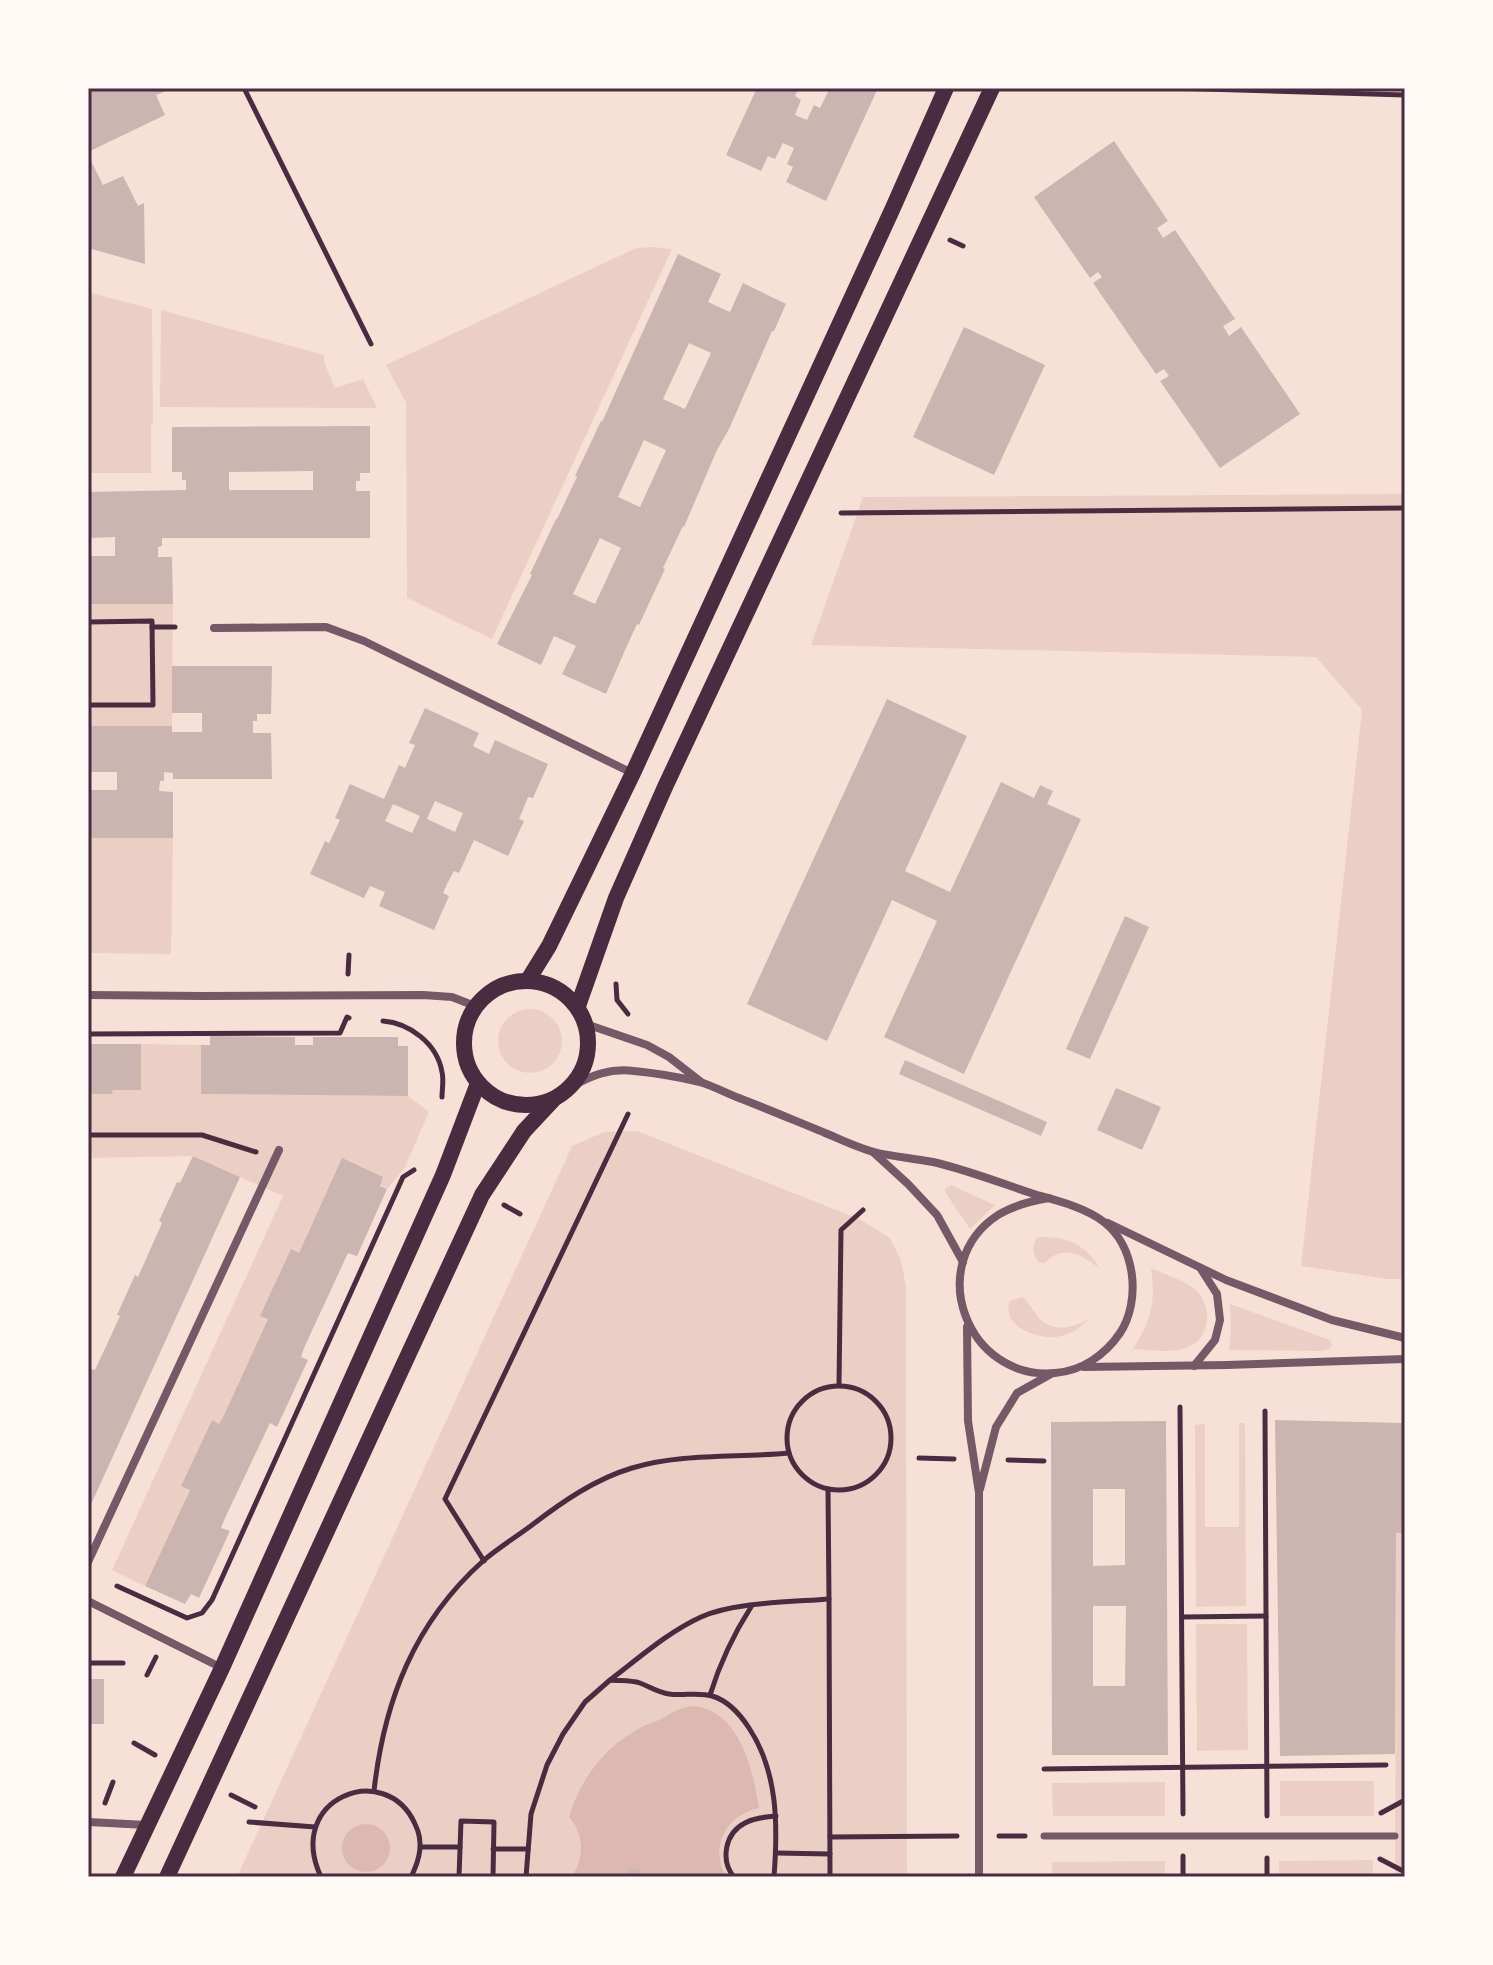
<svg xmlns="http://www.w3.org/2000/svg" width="1493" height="1965" viewBox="0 0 1493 1965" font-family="'Noto Sans',sans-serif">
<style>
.green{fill:#ebcfc5}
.water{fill:#dcb8b0}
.building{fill:#ccb4b1;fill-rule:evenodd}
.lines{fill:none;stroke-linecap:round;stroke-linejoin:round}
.path{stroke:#4a2c40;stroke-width:5}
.pedestrian{stroke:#755966;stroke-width:7}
.minor{stroke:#755966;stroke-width:8}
.secondary{stroke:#4a2c40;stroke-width:16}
.neatline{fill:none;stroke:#4a2c40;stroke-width:3}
</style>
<rect width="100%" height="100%" fill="#f7e1d7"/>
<g class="green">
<polygon points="653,247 672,249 492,639 407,598 406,403 386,365 636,248"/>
<polygon points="88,292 152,309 153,424 151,425 151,473 88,473"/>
<polygon points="161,310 324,355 324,362 335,388 363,379 377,408 160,407"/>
<polygon points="1405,494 1405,1279 1387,1279 1301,1266 1362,710 1316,657 811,645 863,497"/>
<polygon points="88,604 173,604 172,726 88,726"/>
<polygon points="88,838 173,838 171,954 88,953"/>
<circle cx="530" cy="1041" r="32"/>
<polygon points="141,1044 201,1045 201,1094 408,1096 429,1112 404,1169 387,1189 342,1159 299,1253 291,1250 261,1316 268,1319 224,1415 219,1424 212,1420 181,1486 190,1490 145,1586 112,1570 283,1196 193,1156 88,1158 88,1094 113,1093 112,1090"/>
<polygon points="637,1131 859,1219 890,1238 901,1261 906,1286 907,1877 237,1877 572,1146 604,1132"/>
<polygon points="951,1185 995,1205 970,1229 945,1192 946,1188"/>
<path d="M1037,1237C1065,1236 1086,1243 1100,1269C1084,1255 1062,1243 1045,1263L1038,1262C1032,1252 1032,1247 1037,1237Z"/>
<path d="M1151,1268C1166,1275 1185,1280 1197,1291C1204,1299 1208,1310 1207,1320C1202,1359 1161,1351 1133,1349C1151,1320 1156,1302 1151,1268Z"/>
<path d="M1022,1297C1030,1303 1033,1311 1039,1318C1053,1333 1073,1328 1089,1319C1079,1329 1070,1335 1056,1337C1037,1339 1000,1326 1010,1301Z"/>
<polygon points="1230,1304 1330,1340 1332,1345 1329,1349 1322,1351 1229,1350 1231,1330"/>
<polygon points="1239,1423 1245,1423 1246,1606 1196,1607 1195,1425 1205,1424 1205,1527 1239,1527"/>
<polygon points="1396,1533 1405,1533 1405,1877 1395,1877"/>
<polygon points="1196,1624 1247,1624 1248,1750 1197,1751"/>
<rect x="1280" y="1781" width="94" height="35"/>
<polygon points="1165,1782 1165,1816 1053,1816 1052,1783"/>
<polygon points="1373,1860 1373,1877 1279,1877 1279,1861"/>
<polygon points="1165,1861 1165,1877 1052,1877 1052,1862"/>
</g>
<g class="water">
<path d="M693,1706C740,1710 753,1770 759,1808C726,1815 709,1847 726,1877H571C585,1859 584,1834 569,1817C580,1779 606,1745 642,1727C647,1724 654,1722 659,1720C671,1713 679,1708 693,1706Z"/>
<circle cx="366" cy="1848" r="24"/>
</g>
<g class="building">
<polygon points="88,88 174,88 156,95 165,115 88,152"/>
<polygon points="757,88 799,88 795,96 801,100 795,115 807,120 814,105 820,108 830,88 878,88 826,201 786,182 793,167 787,164 794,148 783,143 775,159 768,156 761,171 726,155"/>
<polygon points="1114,141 1168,221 1157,228 1163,238 1175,230 1235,319 1223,326 1229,336 1241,327 1300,414 1220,468 1160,381 1169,376 1164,369 1156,374 1093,283 1102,277 1098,272 1090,278 1034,197"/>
<polygon points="88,155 103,185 123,176 138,206 144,203 145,264 88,248"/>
<path d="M678,254L721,274L708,302L730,312L743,283L786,304L774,331H772L729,429L717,450L684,527L683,526L663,568L665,569L639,625L637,624L626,648L606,694L562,674L576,646L554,636L541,665L497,644L532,575L530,574L556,519H557L577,477L575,476L601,421L602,422ZM689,343L711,353L685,409L663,399ZM644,440L666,450L640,507L618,497ZM600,538L621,548L595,604L573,594Z"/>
<polygon points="964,327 1045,365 994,475 913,437"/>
<path d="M370,426V473H360V481H356V491H370V538H162V546L158,547V557H172L173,604H88V556H115V537L88,538V492L186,490V480H182V472H172V427ZM313,471V490H229V472Z"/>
<polygon points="172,666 272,666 271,714 257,714 257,721 253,721 253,733 271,733 272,779 173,779 173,773 164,772 164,781 160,781 159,791 173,792 173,838 88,838 88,790 117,790 117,772 88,772 88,726 172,726 172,732 202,732 202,713 172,713"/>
<polygon points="887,699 967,736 905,871 950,892 1001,782 1034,798 1040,785 1053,791 1047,804 1081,819 964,1074 884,1037 937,921 892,900 827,1041 747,1004"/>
<path d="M425,708L479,733L473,746L489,754L495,740L548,764L533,798L528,797L524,807L519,819L524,821L508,856L474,840L459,873L454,871L448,882L443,893L449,896L434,930L379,906L385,892L370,886L364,898L310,874L325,841L329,843L340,820L335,818L350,784L384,799L399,765L405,768L415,745L409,743ZM435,801L463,813L455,832L427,819ZM393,804L420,816L412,833L385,821Z"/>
<polygon points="1125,916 1149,927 1090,1059 1066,1049"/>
<polygon points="210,1036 295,1037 295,1045 313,1045 313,1037 398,1037 398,1046 408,1046 408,1096 201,1094 201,1045 210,1045"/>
<polygon points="88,1044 141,1044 141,1090 112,1090 113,1094 88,1094"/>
<polygon points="905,1060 1047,1122 1041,1136 899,1074"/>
<polygon points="1116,1088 1161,1107 1142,1150 1097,1130"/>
<polygon points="193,1156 240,1177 88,1511 88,1378 92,1369 95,1370 120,1316 117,1315 135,1275 138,1277 162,1223 159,1221 177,1182 180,1183"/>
<polygon points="342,1158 383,1177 380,1186 387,1189 357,1256 348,1253 304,1348 301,1357 308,1360 277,1427 270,1423 225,1518 221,1528 230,1531 199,1598 191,1594 185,1604 145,1586 190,1490 181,1486 212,1420 219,1424 224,1415 268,1319 260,1316 291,1249 299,1253"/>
<polygon points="1275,1420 1405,1423 1405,1533 1396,1533 1395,1754 1280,1756"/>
<path d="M1166,1421L1168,1755H1052L1051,1422ZM1093,1489H1125V1565L1093,1566ZM1093,1606H1126L1125,1686H1093Z"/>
<rect x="88" y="1679" width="16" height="45"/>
<polygon points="631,1869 638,1869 644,1877 623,1877"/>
</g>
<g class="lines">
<g class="path">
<polyline points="244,88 371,344"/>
<polyline points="1171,88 1405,95"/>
<polyline points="950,240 963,246"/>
<polyline points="841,513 1405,508"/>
<polyline points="88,622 152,621 153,705 88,705"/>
<polyline points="152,627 175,627"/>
<polyline points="348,974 349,955"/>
<polyline points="616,984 617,1000 628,1014"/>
<path d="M383,1021C409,1023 437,1043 442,1072C444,1080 442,1089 442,1097"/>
<polyline points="88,1034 340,1033 347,1017 349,1018"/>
<polyline points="88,1135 202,1135 256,1152"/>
<polyline points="504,1205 520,1214"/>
<polyline points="839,1385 841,1230 863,1210"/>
<circle cx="839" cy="1438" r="52"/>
<polyline points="1180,1407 1183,1814"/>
<polyline points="1265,1411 1267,1816"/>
<polyline points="919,1458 954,1459"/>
<polyline points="1008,1460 1044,1461"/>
<polyline points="484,1561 445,1499 628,1114"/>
<polyline points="117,1586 187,1618 202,1613 212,1600 403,1177 414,1170"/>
<polyline points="829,1599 830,1877"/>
<polyline points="1182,1617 1266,1616"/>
<polyline points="88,1663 123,1663"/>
<polyline points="147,1675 156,1657"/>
<path d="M610,1680C639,1658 668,1632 701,1617C735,1602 792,1602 829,1599L828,1489"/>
<path d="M710,1695C720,1663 733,1635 751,1607"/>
<polyline points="134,1743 155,1755"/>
<polyline points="1044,1769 1386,1765"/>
<path d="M374,1791C384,1701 414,1623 483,1561C498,1548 516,1537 532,1525C562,1502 595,1479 632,1468C682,1453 737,1458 789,1453"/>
<polyline points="231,1795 255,1807"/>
<polyline points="105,1803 113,1782"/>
<polyline points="1381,1813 1405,1800"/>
<polyline points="249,1822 315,1827"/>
<polyline points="999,1836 1025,1836"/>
<polyline points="830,1837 957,1836"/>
<polyline points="421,1847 460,1847"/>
<polyline points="493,1849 528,1849"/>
<polyline points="776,1853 830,1854"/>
<polyline points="1183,1856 1183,1877"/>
<polyline points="1267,1858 1267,1877"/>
<polyline points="1380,1859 1405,1872"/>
<path d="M321,1877C284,1798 386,1759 415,1824C424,1842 420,1859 411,1877"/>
<polyline points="459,1877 461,1821 494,1822 493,1877"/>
<path d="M526,1877L531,1814L547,1765L563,1734L585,1702L610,1680C619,1681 631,1680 640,1683C650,1687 659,1693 669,1694C683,1696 699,1692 712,1696C729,1701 740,1714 749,1728C778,1772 778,1825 774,1877"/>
<path d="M734,1877C720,1860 725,1833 745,1823C754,1818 765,1817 776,1816"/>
</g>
<polyline class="pedestrian" points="1044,1836 1395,1836"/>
<g class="minor">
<polyline points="214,628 326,627 364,641 632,773"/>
<polyline points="88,995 202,996 423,995 452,997 475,1006"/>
<polyline points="586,1024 647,1045 669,1057 701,1082"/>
<path d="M571,1087C592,1075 610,1068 634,1071C655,1073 679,1077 700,1082C713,1086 726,1093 739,1098C765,1108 791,1119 818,1130C836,1137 855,1147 874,1152C893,1157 914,1158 933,1162C968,1170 1003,1184 1037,1195C1059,1201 1086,1208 1104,1222C1136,1247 1141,1301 1120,1333C1105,1355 1082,1371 1055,1373C967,1381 923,1264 998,1215C1014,1205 1031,1201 1049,1198"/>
<polyline points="873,1152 908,1184 937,1215 963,1262"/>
<polyline points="1108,1223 1226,1280 1332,1320 1405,1338"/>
<polyline points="967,1327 968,1421 979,1493 979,1877"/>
<polyline points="1194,1366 1215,1340 1220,1320 1217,1294 1201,1269"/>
<polyline points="1084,1367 1227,1365 1405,1359"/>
<polyline points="980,1489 996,1427 1017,1393 1051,1374"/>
<polyline points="88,1562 279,1150"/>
<polyline points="88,1601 222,1668"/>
<polyline points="88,1822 147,1825"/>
</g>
<g class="secondary">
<polyline points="528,980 549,946 633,773 892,210 946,88"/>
<circle cx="526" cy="1043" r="62"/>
<polyline points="578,1006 616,898 665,787 992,88"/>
<polyline points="123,1877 222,1668 443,1175 478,1083"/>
<polyline points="167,1877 482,1195 524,1131 553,1100"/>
</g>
</g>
<rect width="1493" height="1965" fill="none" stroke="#fffaf5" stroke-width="180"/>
<rect x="90" y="90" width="1313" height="1785" class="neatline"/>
</svg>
